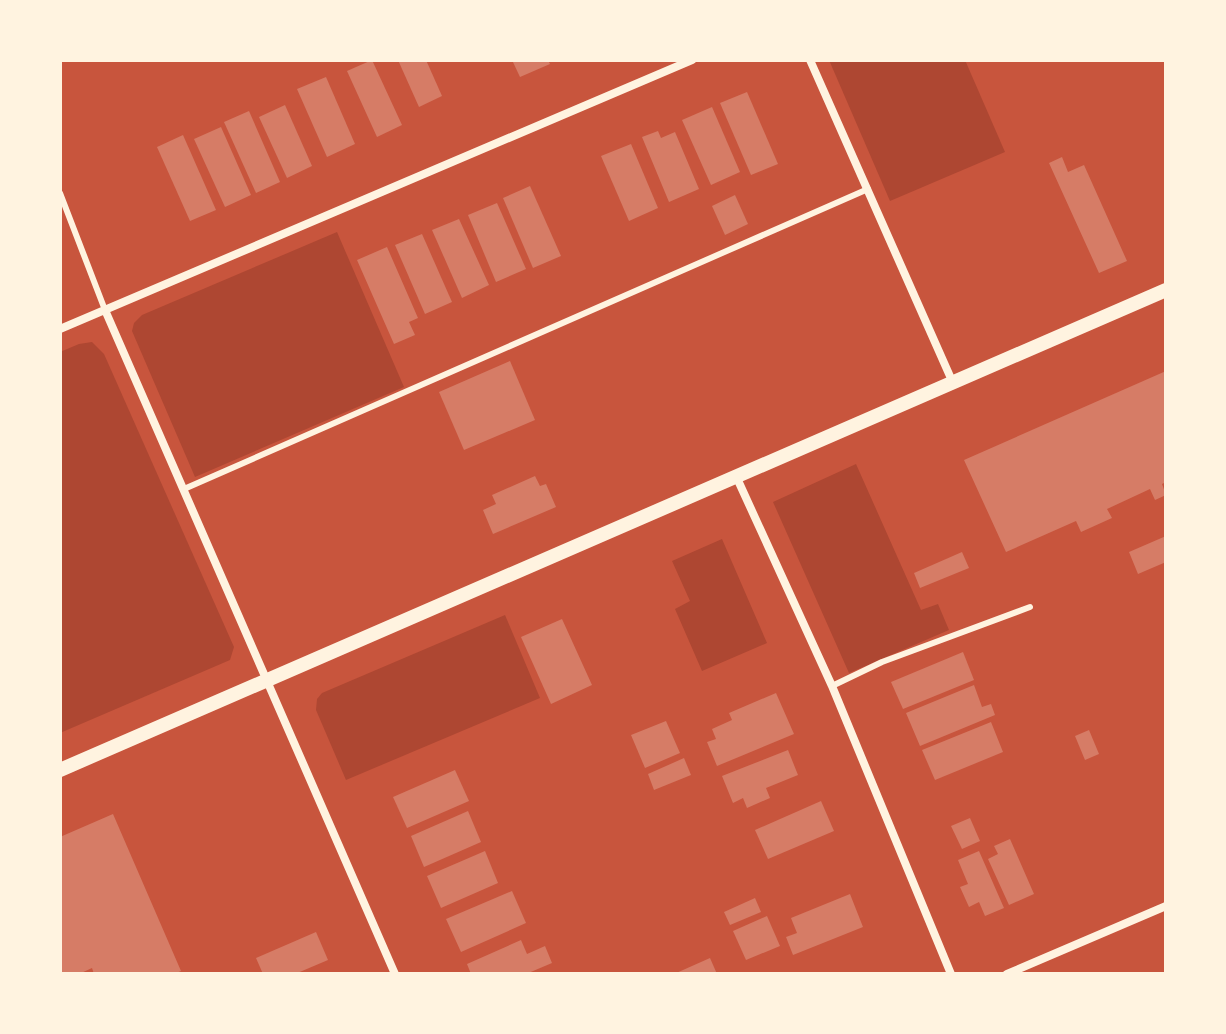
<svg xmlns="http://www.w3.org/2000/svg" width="1226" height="1034" viewBox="0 0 1226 1034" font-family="'Times New Roman',serif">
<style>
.green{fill:#ae4732}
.building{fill:#d67c66}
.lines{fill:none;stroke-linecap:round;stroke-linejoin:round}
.service{stroke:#fff3e0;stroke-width:6}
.minor{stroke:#fff3e0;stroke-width:8}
.tertiary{stroke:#fff3e0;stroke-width:14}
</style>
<rect width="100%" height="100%" fill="#c8553d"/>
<g class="green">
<polygon points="829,60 965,60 1005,152 890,201"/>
<polygon points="337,232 404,387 195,477 132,331 134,323 142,315"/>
<polygon points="92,342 104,354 234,647 230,660 60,733 60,352 79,344"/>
<polygon points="856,464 921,610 938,604 949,630 849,673 773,502"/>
<polygon points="722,539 767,643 702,671 675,609 690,601 672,561"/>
<polygon points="505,615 540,698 346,780 316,710 317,699 322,693"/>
</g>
<g class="building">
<polygon points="372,60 402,125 377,137 347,71"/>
<polygon points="398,60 426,60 442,96 419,107"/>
<polygon points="512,60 548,60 550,64 520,77"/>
<polygon points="326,77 355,144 327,157 297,89"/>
<polygon points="747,92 778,164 751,175 720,103"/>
<polygon points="285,105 312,166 287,178 259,117"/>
<polygon points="712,107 740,172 711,185 682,120"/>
<polygon points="249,111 280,182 256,193 224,122"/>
<polygon points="221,127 251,195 225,207 194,139"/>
<polygon points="658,131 661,138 675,132 699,189 669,202 642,137"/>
<polygon points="183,135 216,210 190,221 157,147"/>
<polygon points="631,144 658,208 629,221 601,156"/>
<polygon points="1062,157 1068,172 1084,165 1127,261 1099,273 1049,163"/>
<polygon points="530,186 561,256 533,268 503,198"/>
<polygon points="735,195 748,224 725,235 712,206"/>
<polygon points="497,203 526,269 496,282 468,215"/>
<polygon points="459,219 489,285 462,298 432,230"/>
<polygon points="422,234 452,302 425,314 395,245"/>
<polygon points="387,247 418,318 409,322 415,335 394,344 357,260"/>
<polygon points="510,361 535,420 464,450 439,392"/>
<polygon points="1166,371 1166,482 1162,484 1166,495 1155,500 1150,489 1107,509 1112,518 1081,532 1076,521 1006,552 964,460"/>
<polygon points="535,476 540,486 546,484 556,507 493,534 483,510 496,504 492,495"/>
<polygon points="1166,536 1166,562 1138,574 1129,552"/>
<polygon points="962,552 969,568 920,588 914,573"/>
<polygon points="562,619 592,685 551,704 521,637"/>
<polygon points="963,652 974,680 903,709 891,682"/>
<polygon points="974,685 982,707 991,704 995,715 920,746 906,713"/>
<polygon points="776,693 794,734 717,766 707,742 716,739 712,729 732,720 729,713"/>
<polygon points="666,721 680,753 645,768 631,735"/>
<polygon points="991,722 1003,752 935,780 922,750"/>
<polygon points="1089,730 1099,754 1085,760 1075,736"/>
<polygon points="788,750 798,775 766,788 770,798 747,808 743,798 733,803 722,776"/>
<polygon points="684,758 691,775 654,790 648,774"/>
<polygon points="455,770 469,801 407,828 393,797"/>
<polygon points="821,801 834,831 768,859 755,830"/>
<polygon points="468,811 481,842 424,867 411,836"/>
<polygon points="113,814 181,971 174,974 94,974 92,968 79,974 60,974 60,837"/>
<polygon points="970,818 980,841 962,849 951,826"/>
<polygon points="1010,839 1034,894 1009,905 988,859 998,854 994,846"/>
<polygon points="485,851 498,883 441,908 427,876"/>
<polygon points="979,851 1004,908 985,916 979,902 969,907 960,887 968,884 958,860"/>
<polygon points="512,891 526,923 461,952 446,919"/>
<polygon points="850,894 863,927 793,955 786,937 797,933 791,918"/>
<polygon points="755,898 761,912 730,925 724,912"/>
<polygon points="767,916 780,946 746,960 733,931"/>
<polygon points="316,932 328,960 295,974 263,974 256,958"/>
<polygon points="521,940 527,954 545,946 552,963 526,974 471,974 467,964"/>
<polygon points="710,958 717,974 674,974"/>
</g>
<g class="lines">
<g class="service">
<polyline points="60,193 105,310"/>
<polyline points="184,489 868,189"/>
<polyline points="832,686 882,662 1030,607"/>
</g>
<g class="minor">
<polyline points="810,60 953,383"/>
<polyline points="105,310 395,974"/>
<polyline points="60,329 692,60"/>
<polyline points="736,476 832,686 951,974"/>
<polyline points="1007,974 1166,906"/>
</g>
<polyline class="tertiary" points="60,770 1166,290"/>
</g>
<rect width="1226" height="1034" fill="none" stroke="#fff3e0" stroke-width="124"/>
</svg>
